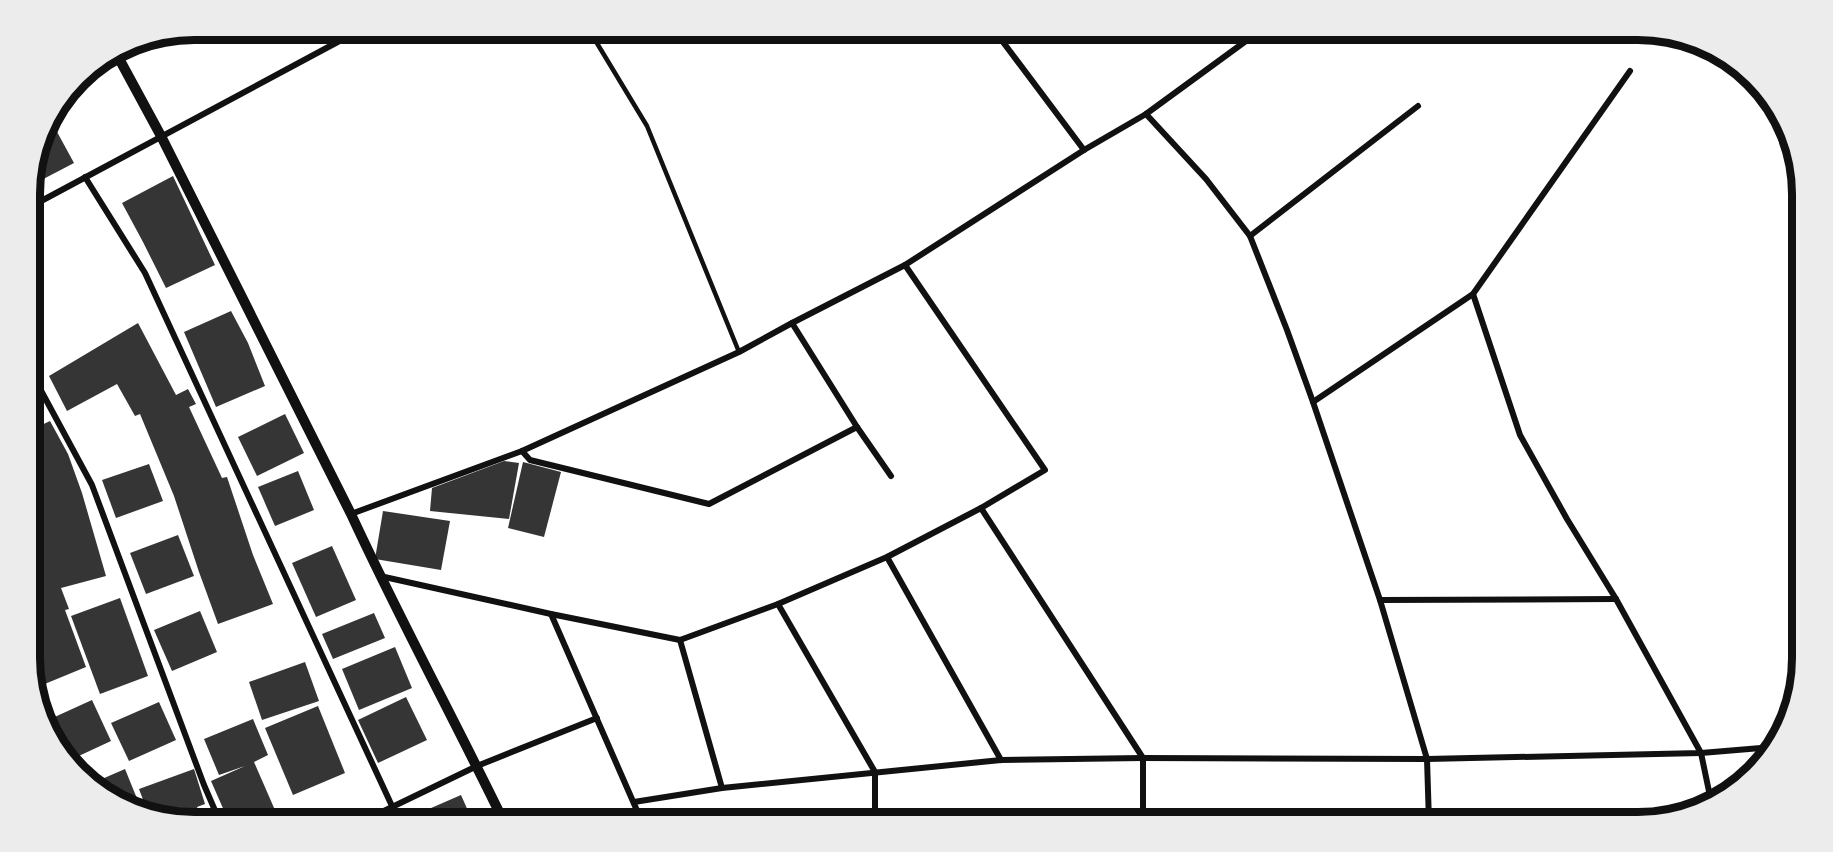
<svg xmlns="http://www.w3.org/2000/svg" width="1833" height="852" viewBox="0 0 1833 852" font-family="Manrope,sans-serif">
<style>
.building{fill:#353535}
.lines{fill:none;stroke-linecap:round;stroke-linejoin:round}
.service{stroke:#111;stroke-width:4.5}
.minor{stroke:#111;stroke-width:6}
.tertiary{stroke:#111;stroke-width:10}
.rim{fill:none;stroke:#111;stroke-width:8}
</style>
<rect width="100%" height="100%" fill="#fff"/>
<g class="building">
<polygon points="50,119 74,163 30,186 47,122"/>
<polygon points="173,176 215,265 166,288 143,242 122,203"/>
<polygon points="231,311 248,343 265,386 216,407 184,332"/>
<polygon points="138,323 176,395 188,389 196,404 189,407 222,478 227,477 253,555 273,604 218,624 199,572 174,496 140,414 135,416 117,384 67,411 49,376"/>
<polygon points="285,414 304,453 257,476 238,437"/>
<polygon points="50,421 68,454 82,493 106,576 61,588 69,609 65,610 86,667 35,688 31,679 31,555 41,551 31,524 31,430"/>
<polygon points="504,461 519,463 509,519 430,511 432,488"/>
<polygon points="523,462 561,472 544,537 508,528"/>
<polygon points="149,464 163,501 116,518 102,480"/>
<polygon points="298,471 314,510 275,526 258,487"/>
<polygon points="383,511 450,521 441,570 375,559"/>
<polygon points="178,535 194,576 146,594 130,553"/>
<polygon points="332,546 356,600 316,617 292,563"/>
<polygon points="120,598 148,676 100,694 71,616"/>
<polygon points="200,611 217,652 172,671 154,630"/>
<polygon points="374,613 385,638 333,659 322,634"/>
<polygon points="395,647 412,688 359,710 342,669"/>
<polygon points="305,662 319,701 262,720 249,682"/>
<polygon points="406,697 427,740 378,763 358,720"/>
<polygon points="92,700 111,741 68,761 64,757 48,720"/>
<polygon points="159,702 176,740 129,761 111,723"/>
<polygon points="318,706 345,773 293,795 265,728"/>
<polygon points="253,719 268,755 254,762 278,817 266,822 229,822 211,781 245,766 219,775 204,739"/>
<polygon points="125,769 138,801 143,812 131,809 95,782"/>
<polygon points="194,769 205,804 197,807 203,822 195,822 148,813 139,789"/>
<polygon points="461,795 473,822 419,822 415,815"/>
<polygon points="603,812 607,822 580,822"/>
</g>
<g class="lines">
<polyline class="service" points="589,30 647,126 739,352"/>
<g class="minor">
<polyline points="994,30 1084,150"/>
<polyline points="1146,114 1206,179 1250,236 1287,330 1313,402 1380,600 1427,759 1429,822"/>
<polyline points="85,177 145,273 392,806"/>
<polyline points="30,207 360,30"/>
<polyline points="1250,236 1418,106"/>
<polyline points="1473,294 1520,435 1567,519 1616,599 1701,753 1711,801"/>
<polyline points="792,323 857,427 891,476"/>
<polyline points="31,372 92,485 204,785 220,822"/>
<polyline points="1313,402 1473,294 1630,71"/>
<polyline points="522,451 530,460 709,504 857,427"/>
<polyline points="981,508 1143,758 1143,822"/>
<polyline points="351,514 522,451 739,352 792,323 905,265 1084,150 1146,114 1261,30"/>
<polyline points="887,557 1001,760"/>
<polyline points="380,576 551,614 680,640 778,604 887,557 981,508 1045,470 905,265"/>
<polyline points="1380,600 1616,599"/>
<polyline points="778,604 875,772 875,822"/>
<polyline points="551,614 642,822"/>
<polyline points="680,640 722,788"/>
<polyline points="634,802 722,788 1001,760 1143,758 1427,759 1701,753 1761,748 1763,754"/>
<polyline points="361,822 477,766 597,718"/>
</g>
<path class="tertiary" d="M116,53L161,136L351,514C399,618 454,719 504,822"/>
</g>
<path d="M0 0H1833V852H0ZM194 40H1638A154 154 0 0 1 1792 194V658A154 154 0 0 1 1638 812H194A154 154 0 0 1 40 658V194A154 154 0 0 1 194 40Z" fill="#ececec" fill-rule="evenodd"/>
<path class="rim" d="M194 40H1638A154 154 0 0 1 1792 194V658A154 154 0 0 1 1638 812H194A154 154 0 0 1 40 658V194A154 154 0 0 1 194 40Z"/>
</svg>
